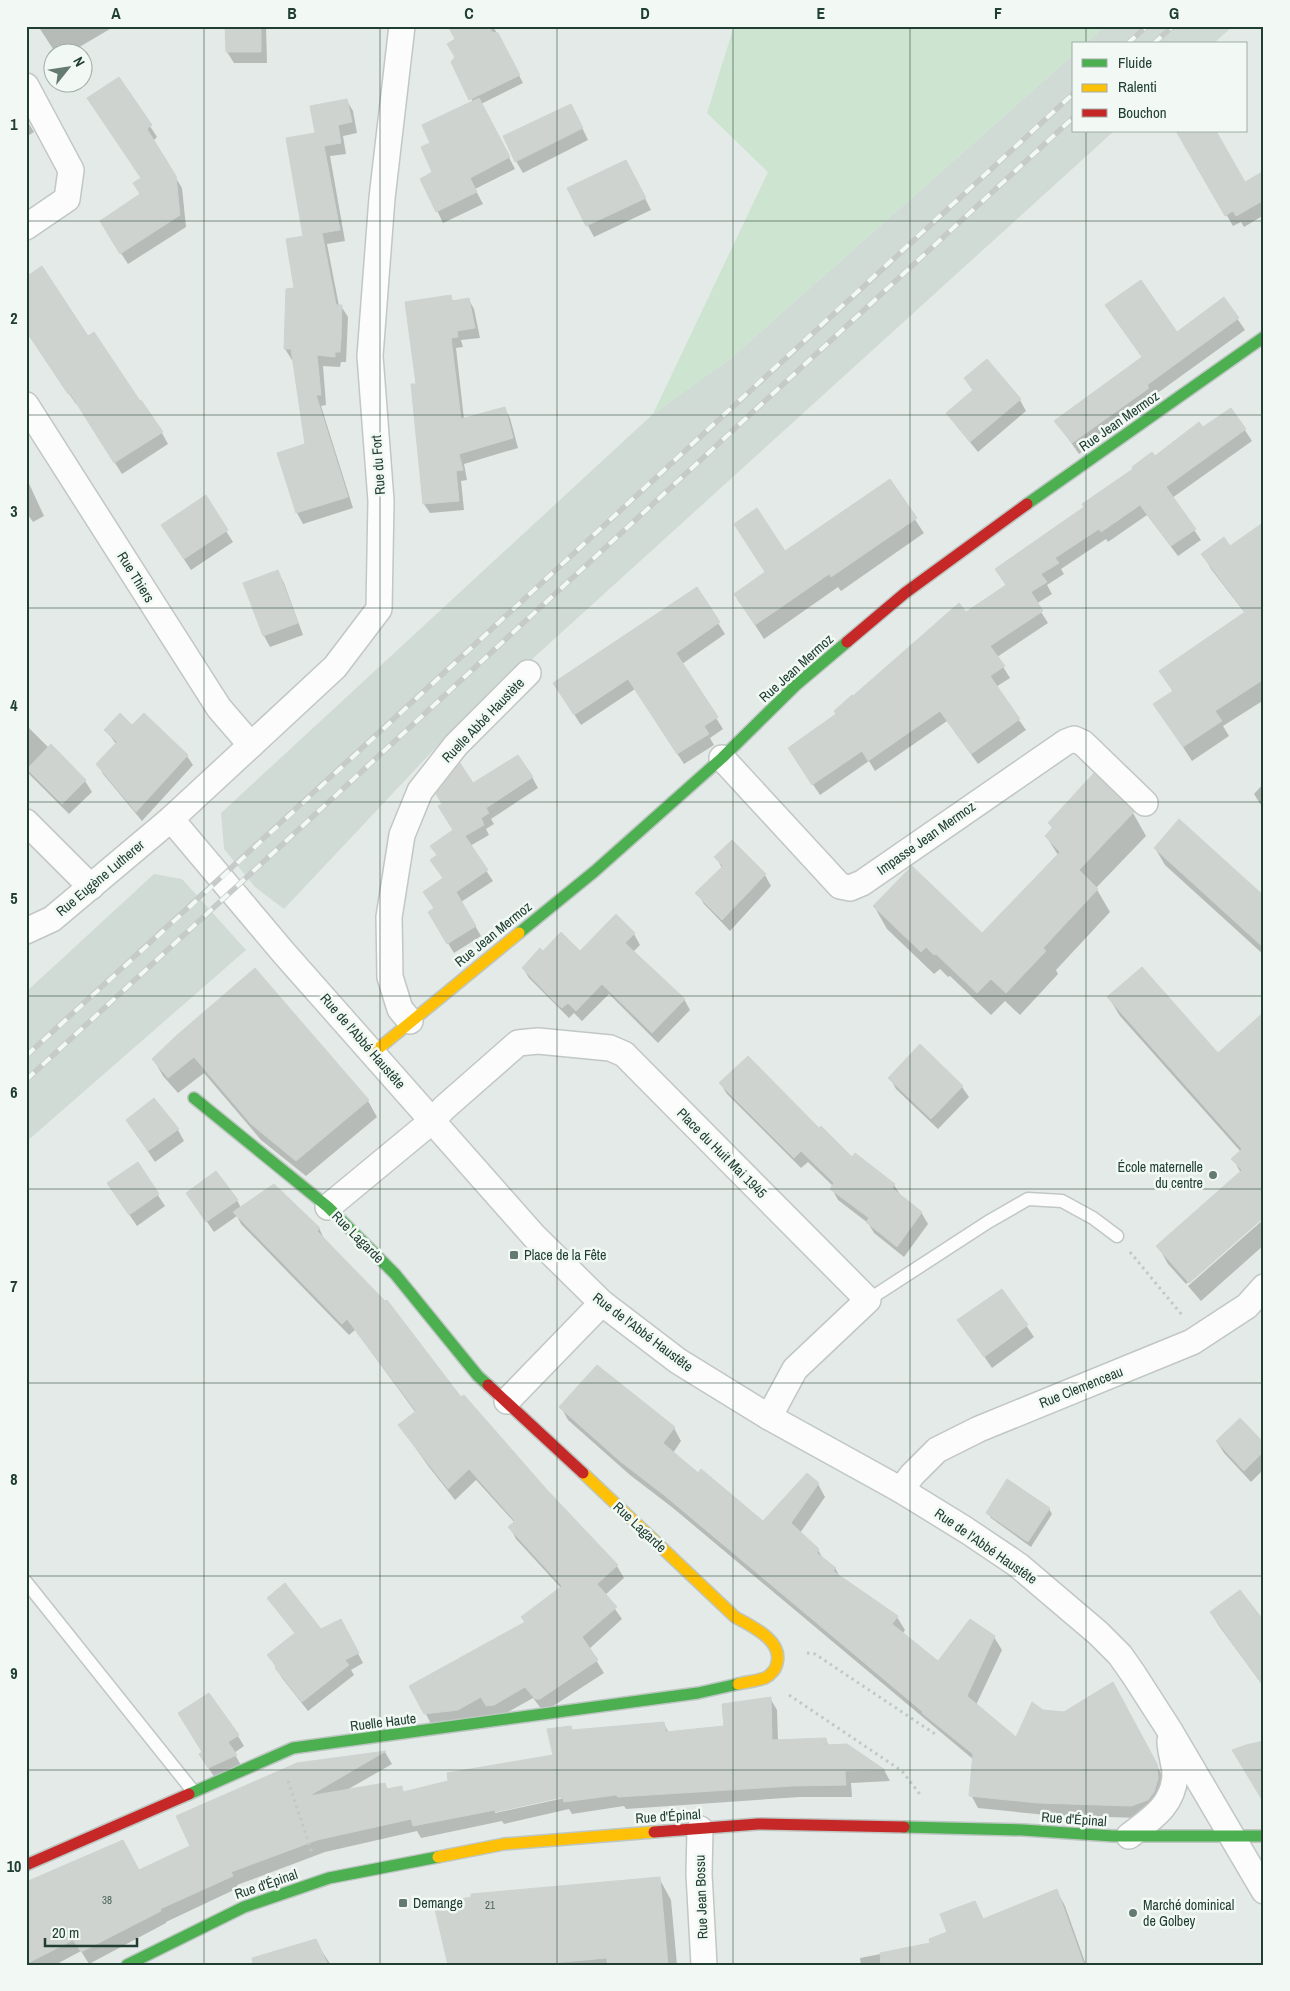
<svg xmlns="http://www.w3.org/2000/svg" width="1290" height="1991" viewBox="0 0 1290 1991" font-family="'Archivo Narrow',sans-serif">
<style>
.built{fill:#d1dbd6}
.green{fill:#cce4d0}
.shadow{fill:#0003;fill-rule:evenodd}
.building{fill:#ced3d0;stroke:#cdd3d0}
.lines{fill:none;stroke-linecap:round;stroke-linejoin:round}
.lane-casing{stroke:#c1c7c4;stroke-width:15}
.street-casing{stroke:#c1c7c4;stroke-width:28}
.fast-casing{stroke:#bdc6c2;stroke-width:14}
.slow-casing{stroke:#bdc6c2;stroke-width:14}
.jam-casing{stroke:#bdc6c2;stroke-width:14}
.path{stroke:#c0cac5;stroke-width:3;stroke-dasharray:2.5 4;stroke-linecap:butt}
.lane{stroke:#fbfcfb;stroke-width:12}
.street{stroke:#fbfcfb;stroke-width:25}
.fast{stroke:#4caf50;stroke-width:11}
.slow{stroke:#ffc107;stroke-width:11}
.jam{stroke:#c62828;stroke-width:11}
.rail-casing{stroke:#c6cbc9;stroke-width:5.5}
.rail{stroke:#f2f9f4;stroke-width:4;stroke-dasharray:11;stroke-linecap:butt}
.grid{fill:none;stroke:#203e32;stroke-width:1;stroke-opacity:0.55}
.poi-dot{fill:#657a71;stroke:#f2f9f4;stroke-width:2}
.labels{text-anchor:middle;stroke-width:5;stroke-linejoin:round;paint-order:stroke}
.number-label{font-size:11px;fill:#4c635a}
.street-label{font-size:14px;fill:#203e32;stroke:#f2f9f4}
.poi-label{font-size:14px;fill:#203e32;stroke:#f2f9f4;text-anchor:start}
.neatline{fill:none;stroke:#203e32;stroke-width:2}
.grid-label{font-size:16px;text-anchor:middle;font-weight:bold;fill:#203e32}
</style>
<rect width="100%" height="100%" fill="#e4eae7"/>
<g class="built">
<polygon points="1105,26 1233,26 1213,44 1085,44"/>
<polygon points="1074,54 1074,131 1114,131 442,741 284,909 255,887 224,849 221,813 653,414 731,358"/>
<polygon points="154,874 182,879 246,950 26,1142 26,992"/>
</g>
<polygon class="green" points="734,26 1105,26 1085,44 1074,44 1074,54 731,358 653,414 768,172 707,113"/>
<g class="shadow">
<polygon points="38,26 115,26 71,52 55,52"/>
<polygon points="227,26 266,26 267,63 234,63 227,52"/>
<polygon points="449,26 493,26 523,83 481,104 515,169 475,189 483,204 443,223 422,179 434,173 432,143 473,103 457,58 457,39"/>
<polygon points="119,78 157,137 153,141 182,188 186,227 128,264 108,233 141,195 142,179"/>
<polygon points="347,101 353,111 357,133 343,136 346,154 330,156 345,241 327,244 339,306 341,306 348,317 346,362 341,362 340,367 323,366 326,405 321,406 353,508 303,524 297,513 306,445 294,360 292,360 285,349 305,237 316,134"/>
<polygon points="577,117 588,140 523,173 516,161"/>
<polygon points="26,119 34,132 26,137"/>
<polygon points="1179,134 1244,183 1264,184 1264,215 1244,227 1241,222 1233,226"/>
<polygon points="632,173 651,210 594,237 568,189"/>
<polygon points="450,297 454,302 469,300 474,309 480,338 461,340 463,347 456,348 464,419 504,408 510,418 518,448 464,464 467,480 461,481 464,510 430,513 424,504 418,385"/>
<polygon points="1224,299 1245,330 1152,397 1154,400 1079,454 1056,421"/>
<polygon points="26,330 88,338 162,433 168,444 122,474 77,403 76,404"/>
<polygon points="966,378 1020,400 1026,411 978,452 955,424 948,413 973,391"/>
<polygon points="1231,409 1252,441 1172,498 1201,540 1178,556 1147,515 1108,542 1106,539 1061,569 1064,574 1047,585 1052,594 1036,604 1048,623 997,657 1010,678 996,687 1026,730 978,764 947,721 875,771 869,761 820,795 796,759 853,698 965,613 1007,586 1155,458 1203,429"/>
<polygon points="26,477 44,516 33,522 26,512"/>
<polygon points="889,481 924,533 841,591 838,587 764,639 744,608 766,573 785,553"/>
<polygon points="226,531 233,542 191,570 169,537"/>
<polygon points="1203,554 1264,597 1264,700 1223,726 1229,736 1192,761 1155,704 1173,692 1161,671 1245,613 1211,569"/>
<polygon points="278,572 284,583 303,635 270,647 264,636 244,584"/>
<polygon points="718,623 725,634 682,664 723,729 710,738 714,745 684,764 635,689 581,725 561,694"/>
<polygon points="26,725 49,748 51,746 85,781 92,792 69,814 26,771"/>
<polygon points="133,726 187,756 193,765 142,821 103,774 98,764 116,744 106,730"/>
<polygon points="532,777 538,788 491,819 494,824 486,829 489,835 470,846 493,881 461,902 481,936 454,953 429,912 435,909 444,879 438,856 454,831 473,784"/>
<polygon points="1264,783 1264,810 1254,794"/>
<polygon points="1133,813 1146,836 1096,888 1110,912 1056,970 1058,974 1020,1015 1005,1001 991,1015 950,976 948,977 940,969 934,974 887,929 874,906 982,935 1058,855 1046,836 1053,829 1049,823"/>
<polygon points="1155,848 1264,897 1264,955 1165,865"/>
<polygon points="716,857 765,875 771,886 730,931 704,904 697,893 722,868"/>
<polygon points="616,916 634,934 640,945 633,952 684,999 690,1010 658,1043 609,994 582,1021 574,1013 569,1018 529,978 523,968 543,952 580,953"/>
<polygon points="255,970 368,1101 377,1117 306,1176 261,1140 204,1073 178,1093 163,1076 154,1060"/>
<polygon points="1109,998 1218,1055 1264,1215 1186,1284 1168,1264 1158,1246 1241,1173 1233,1159 1241,1152 1120,1016"/>
<polygon points="890,1078 962,1087 969,1097 938,1129 896,1089"/>
<polygon points="720,1083 819,1130 853,1159 894,1185 901,1196 921,1212 928,1224 904,1257 874,1233 868,1223 838,1200 832,1189 833,1186 808,1162 801,1168 727,1094"/>
<polygon points="127,1120 178,1130 184,1141 155,1162"/>
<polygon points="137,1163 165,1206 137,1226 116,1195"/>
<polygon points="187,1193 237,1200 241,1208 319,1228 325,1241 461,1399 617,1566 624,1578 605,1595 622,1619 589,1649 604,1673 547,1710 543,1711 533,1698 501,1716 432,1726 426,1714 561,1588 516,1539 510,1527 515,1523 476,1480 455,1500 429,1467 399,1425 416,1413 355,1330 349,1335 241,1224 237,1216 214,1232"/>
<polygon points="1264,1219 1264,1245 1201,1301 1188,1286"/>
<polygon points="1002,1290 1034,1337 992,1368 959,1320"/>
<polygon points="561,1407 674,1428 681,1441 673,1453 763,1523 818,1484 825,1497 800,1533 818,1550 824,1560 835,1568 840,1577 897,1617 905,1630 902,1634 938,1663 994,1637 1002,1650 976,1705 1017,1739 1043,1711 1065,1713 1119,1696 1164,1779 1165,1793 1139,1818 1046,1815 978,1808 971,1795 974,1760 673,1508 630,1475 568,1420"/>
<polygon points="1217,1442 1264,1445 1264,1469 1251,1482 1224,1453"/>
<polygon points="1049,1509 1052,1514 1031,1547 991,1518 988,1513"/>
<polygon points="269,1598 320,1630 346,1630 363,1663 351,1670 354,1675 308,1711 282,1678 269,1655 296,1634"/>
<polygon points="1211,1613 1264,1623 1264,1687 1219,1626"/>
<path d="M770,1698L777,1710L778,1741L826,1740L829,1746L846,1745L884,1770L890,1781L851,1783L852,1797H800L626,1809L624,1806L572,1814L569,1809L504,1824L502,1821L421,1838L417,1831L325,1852L237,1885L238,1888L166,1922V1923L89,1964L81,1951L55,1965H26V1881L139,1872L192,1846L298,1764L385,1752L392,1764L345,1791L385,1784L388,1790L401,1787L404,1793L554,1756L571,1727L573,1731L664,1724L669,1733L725,1727ZM569,1795V1797L495,1813V1811Z"/>
<polygon points="238,1736 244,1746 234,1753 242,1767 215,1778 200,1755"/>
<polygon points="659,1878 671,1900 677,1965 448,1965"/>
<polygon points="1057,1891 1065,1906 1086,1965 861,1965 860,1958 932,1944 949,1933 975,1902 984,1920"/>
<polygon points="315,1941 331,1965 251,1965 288,1949"/>
</g>
<g class="building">
<polygon points="225,26 261,26 261,52 226,52"/>
<polygon points="448,26 488,26 492,32 498,33 520,75 469,100 451,62 455,57 447,44 455,39"/>
<polygon points="119,77 152,125 147,129 176,176 180,215 120,254 100,221 140,194 133,183 141,178 87,98"/>
<polygon points="479,98 510,157 470,178 477,192 436,212 420,179 432,172 421,147 430,143 422,125"/>
<polygon points="347,99 352,122 338,125 341,143 324,146 340,230 303,236 286,138 315,133 310,106"/>
<polygon points="571,104 583,128 515,162 503,136"/>
<polygon points="1176,131 1216,131 1245,182 1264,171 1264,200 1236,216 1233,211 1225,216"/>
<polygon points="626,160 646,198 586,226 567,188"/>
<polygon points="322,233 336,305 342,305 341,339 340,352 335,352 335,357 317,355 321,395 316,395 348,497 296,513 277,453 305,444 291,349 284,349 286,289 294,288 286,239"/>
<polygon points="42,266 88,336 94,332 140,401 141,400 163,432 114,463 70,393 68,394 26,331 26,277"/>
<polygon points="1141,280 1177,332 1224,297 1239,318 1147,385 1149,388 1072,443 1054,421 1142,357 1105,305"/>
<polygon points="451,295 452,301 469,298 475,328 457,331 458,337 451,338 461,419 505,407 513,438 459,454 463,470 456,471 459,501 423,504 411,384 416,384 405,302"/>
<polygon points="987,359 1021,399 970,442 946,413 973,390 964,378"/>
<polygon points="1231,408 1246,429 1166,487 1196,529 1171,546 1140,505 1101,532 1099,529 1055,558 1059,563 1041,574 1047,582 1031,592 1043,611 990,646 1005,666 990,676 1020,719 971,754 940,711 868,761 862,751 812,785 788,748 836,714 834,711 852,695 853,696 959,603 966,612 1006,585 995,569 1084,507 1082,504 1133,469 1132,467 1152,452 1155,456 1199,422 1203,427"/>
<polygon points="890,479 917,518 831,577 829,574 755,625 734,594 765,572 734,524 757,508 785,551"/>
<polygon points="206,495 228,530 184,559 161,525"/>
<polygon points="1264,522 1264,679 1215,711 1222,721 1183,747 1153,704 1173,691 1159,671 1245,612 1201,554 1224,537 1230,546"/>
<polygon points="278,570 298,623 263,636 243,583"/>
<polygon points="697,587 720,622 676,653 718,717 704,726 709,734 677,754 628,679 574,715 553,683"/>
<polygon points="120,713 132,725 144,713 188,755 136,812 96,764 117,742 104,730"/>
<polygon points="51,744 86,780 62,804 27,769"/>
<polygon points="518,755 533,777 486,808 489,813 481,818 484,825 465,836 488,870 456,892 476,926 447,944 428,912 434,908 423,892 443,878 430,860 437,855 430,846 453,830 438,806 442,804 436,794 460,763 473,783"/>
<polygon points="1094,773 1134,812 1079,870 1098,889 1043,948 1046,951 1006,993 991,979 977,993 936,954 934,955 926,947 921,952 873,906 912,866 982,933 1060,852 1045,836 1053,827 1048,823"/>
<polygon points="1179,819 1264,896 1264,948 1154,848"/>
<polygon points="732,840 766,874 722,920 695,893 723,866 714,857"/>
<polygon points="616,914 635,933 625,943 685,999 652,1033 602,984 576,1011 568,1003 562,1008 556,1003 522,968 540,948 543,951 561,932 580,951"/>
<polygon points="1142,967 1218,1053 1264,1012 1264,1217 1189,1283 1156,1246 1242,1170 1231,1159 1242,1149 1107,997"/>
<polygon points="255,968 369,1100 296,1161 251,1124 194,1057 168,1078 152,1059 176,1036"/>
<polygon points="920,1044 963,1086 931,1119 888,1078"/>
<polygon points="748,1056 819,1128 821,1126 852,1157 855,1153 895,1184 892,1188 922,1212 897,1247 866,1222 869,1218 830,1189 834,1183 801,1151 794,1158 719,1083"/>
<polygon points="154,1098 179,1129 148,1151 126,1120"/>
<polygon points="138,1162 159,1194 129,1215 107,1183"/>
<polygon points="216,1171 238,1200 206,1222 186,1193"/>
<polygon points="274,1184 320,1228 317,1231 385,1301 387,1300 461,1397 464,1395 548,1491 618,1565 597,1584 617,1607 582,1637 598,1660 540,1699 535,1699 525,1687 494,1705 486,1706 481,1697 458,1710 424,1714 409,1686 525,1622 521,1617 562,1586 508,1527 515,1521 469,1469 448,1489 398,1425 416,1411 347,1319 342,1324 233,1212"/>
<polygon points="1002,1289 1028,1325 984,1357 957,1320"/>
<polygon points="597,1365 675,1427 663,1443 698,1473 701,1469 763,1521 807,1473 819,1483 791,1523 819,1549 817,1553 836,1568 833,1571 898,1616 892,1624 938,1661 970,1619 995,1636 967,1696 1016,1737 1032,1702 1043,1710 1064,1712 1113,1682 1157,1764 1158,1779 1154,1792 1148,1800 1131,1806 1038,1803 969,1796 973,1754 922,1713 923,1712 664,1495 621,1462 559,1407"/>
<polygon points="1240,1418 1264,1443 1264,1451 1244,1471 1216,1441"/>
<polygon points="1007,1479 1050,1508 1028,1542 986,1513"/>
<polygon points="285,1583 321,1629 341,1619 359,1653 345,1660 349,1665 302,1702 275,1668 276,1666 267,1655 295,1633 267,1598"/>
<polygon points="1240,1590 1264,1621 1264,1687 1210,1612"/>
<polygon points="209,1693 239,1735 228,1742 237,1755 208,1768 199,1754 202,1752 178,1713"/>
<polygon points="771,1697 772,1740 826,1738 827,1745 847,1744 885,1770 845,1771 846,1785 792,1786 618,1797 616,1795 564,1802 563,1797 495,1812 495,1810 413,1826 411,1819 380,1826 317,1840 231,1872 233,1876 160,1909 161,1911 81,1952 73,1940 26,1964 26,1882 123,1840 139,1870 190,1846 176,1816 297,1763 386,1751 309,1796 385,1783 387,1789 402,1786 403,1792 448,1781 447,1773 553,1755 547,1729 571,1726 572,1730 664,1722 666,1732 724,1726 722,1704"/>
<polygon points="1264,1741 1264,1803 1232,1750 1246,1745"/>
<polygon points="660,1877 668,1965 607,1965 607,1958 529,1965 448,1965 434,1905 471,1897 471,1894"/>
<polygon points="1057,1889 1084,1965 881,1965 880,1953 930,1943 929,1939 947,1932 940,1914 975,1901 983,1919"/>
<polygon points="316,1939 328,1965 253,1965 252,1958"/>
</g>
<g class="lines">
<g class="lane-casing">
<g id="lane">
<polyline points="868,1300 988,1222 1028,1199 1062,1201 1093,1218 1117,1236"/>
<polyline points="26,1582 193,1791"/>
</g>
</g>
<g class="street-casing">
<g id="street">
<polyline points="26,86 71,170 67,199 26,227"/>
<polyline points="26,405 219,708 251,745"/>
<polyline points="722,758 840,886 850,888 862,883 1066,742 1074,739 1083,743 1145,803"/>
<polyline points="171,819 283,952 534,1236 602,1303 678,1361 769,1417 901,1490 966,1530 1018,1565 1098,1633 1120,1655 1134,1675 1170,1731 1264,1891"/>
<polyline points="26,822 91,887"/>
<polyline points="26,931 52,919 171,819 251,745 335,667 379,609 381,501 370,356 382,198 402,26"/>
<polyline points="410,1021 400,1009 390,977 389,917 402,835 420,791 456,745 528,673"/>
<polyline points="328,1207 432,1121 444,1108 518,1043 538,1041 610,1048 624,1054 868,1300 795,1369 769,1417"/>
<polyline points="507,1401 602,1303"/>
<polyline points="901,1490 912,1475 937,1450 979,1429 1192,1342 1247,1306 1264,1287"/>
<polyline points="700,1829 699,1874 704,1965"/>
<path d="M1129,1836C1151,1819 1173,1806 1175,1776C1175,1764 1170,1752 1170,1741"/>
</g>
</g>
<g class="fast-casing">
<g id="fast">
<polyline points="1027,504 1264,337"/>
<polyline points="519,933 595,871 722,758 796,685 847,642"/>
<polyline points="194,1098 328,1207 395,1274 478,1376 488,1385"/>
<polyline points="189,1794 293,1748 698,1693 738,1684"/>
<polyline points="904,1827 1023,1830 1113,1836 1264,1836"/>
<polyline points="127,1965 244,1907 329,1878 438,1857"/>
</g>
</g>
<g class="slow-casing">
<g id="slow">
<polyline points="373,1053 519,933"/>
<path d="M583,1473L735,1617C751,1626 783,1640 777,1663C776,1669 771,1675 765,1678C757,1681 746,1682 738,1684"/>
<polyline points="438,1857 504,1844 654,1832"/>
</g>
</g>
<g class="jam-casing">
<g id="jam">
<polyline points="847,642 905,593 1027,504"/>
<polyline points="488,1385 583,1473"/>
<polyline points="654,1832 758,1824 904,1827"/>
<polyline points="26,1865 189,1794"/>
</g>
</g>
<g class="path">
<polyline points="1130,1252 1182,1315"/>
<polyline points="807,1653 815,1654 935,1734"/>
<polyline points="789,1695 902,1771 922,1797"/>
<polyline points="288,1781 312,1853"/>
</g>
<use href="#lane" class="lane"/>
<use href="#street" class="street"/>
<use href="#fast" class="fast"/>
<use href="#slow" class="slow"/>
<use href="#jam" class="jam"/>
<g class="rail-casing">
<g id="rail">
<polyline points="1127,44 1147,26"/>
<polyline points="1153,44 1173,26"/>
<path d="M26,1056C377,737 724,413 1074,93"/>
<polyline points="26,1080 1074,117"/>
</g>
</g>
<use href="#rail" class="rail"/>
</g>
<path class="grid" d="M204,26V1965M380,26V1965M557,26V1965M733,26V1965M910,26V1965M1086,26V44M1086,131V1965M26,221H1264M26,415H1264M26,608H1264M26,802H1264M26,996H1264M26,1189H1264M26,1383H1264M26,1576H1264M26,1770H1264"/>
<g class="poi-dot">
<circle cx="1213" cy="1175" r="5"/>
<rect x="509" y="1250" width="10" height="10" rx="2.5"/>
<rect x="398" y="1898" width="10" height="10" rx="2.5"/>
<circle cx="1133" cy="1913" r="5"/>
</g>
<g class="labels">
<g class="number-label">
<text x="107" y="1904">38</text>
<text x="490" y="1909">21</text>
</g>
<g class="street-label">
<text transform="translate(1119 421) rotate(-35)" y="5">Rue Jean Mermoz</text>
<text transform="translate(378 465) rotate(-94)" y="5">Rue du Fort</text>
<text transform="translate(136 577) rotate(58)" y="5">Rue Thiers</text>
<text transform="translate(796 668) rotate(-42)" y="5">Rue Jean Mermoz</text>
<text transform="translate(483 720) rotate(-46)" y="5">Ruelle Abbé Haustète</text>
<text transform="translate(926 838) rotate(-35)" y="5">Impasse Jean Mermoz</text>
<text transform="translate(100 878) rotate(-40)" y="5">Rue Eugène Lutherer</text>
<text transform="translate(493 934) rotate(-39)" y="5">Rue Jean Mermoz</text>
<text transform="translate(363 1041) rotate(49)" y="5">Rue de l'Abbé Haustête</text>
<text transform="translate(722 1153) rotate(45)" y="5">Place du Huit Mai 1945</text>
<text transform="translate(358 1237) rotate(45)" y="5">Rue Lagarde</text>
<text transform="translate(643 1332) rotate(37)" y="5">Rue de l'Abbé Haustête</text>
<text transform="translate(1081 1387) rotate(-22)" y="5">Rue Clemenceau</text>
<text transform="translate(640 1527) rotate(43)" y="5">Rue Lagarde</text>
<text transform="translate(986 1546) rotate(35)" y="5">Rue de l'Abbé Haustête</text>
<text transform="translate(383 1722) rotate(-7)" y="5">Ruelle Haute</text>
<text transform="translate(668 1816) rotate(-4)" y="5">Rue d'Épinal</text>
<text transform="translate(1074 1819) rotate(4)" y="5">Rue d'Épinal</text>
<text transform="translate(266 1884) rotate(-19)" y="5">Rue d'Épinal</text>
<text transform="translate(701 1897) rotate(-92)" y="5">Rue Jean Bossu</text>
</g>
<g class="poi-label">
<text x="1203" y="1172" text-anchor="end">École maternelle<tspan x="1203" dy="16">du centre</tspan></text>
<text x="524" y="1260">Place de la Fête</text>
<text x="413" y="1908">Demange</text>
<text x="1143" y="1910">Marché dominical<tspan x="1143" dy="16">de Golbey</tspan></text>
</g>
</g>
<rect width="1290" height="1991" fill="none" stroke="#f2f9f4" stroke-width="55"/>
<rect x="1072" y="42" width="175" height="90" fill="#f2f9f4" stroke="#9eaea6"/>
<rect x="1082" y="59" width="25" height="8" fill="#4caf50" stroke="#9eaea6"/>
<text x="1118" y="68" font-size="15" fill="#203e32">Fluide</text>
<rect x="1082" y="84" width="25" height="8" fill="#ffc107" stroke="#9eaea6"/>
<text x="1118" y="92" font-size="15" fill="#203e32">Ralenti</text>
<rect x="1082" y="109" width="25" height="8" fill="#c62828" stroke="#9eaea6"/>
<text x="1118" y="118" font-size="15" fill="#203e32">Bouchon</text>
<g transform="translate(68 68) rotate(60)"><circle r="24" fill="#f2f9f4" stroke="#9eaea6"/>
<path d="M0-4L9 19L0 12L-9 19Z" fill="#657a71"/>
<text y="-8" font-size="14" font-weight="bold" text-anchor="middle" fill="#203e32">N</text>
</g>
<path d="M45 1938v8h92v-8" fill="none" stroke="#203e32" stroke-width="2.5"/>
<text x="52" y="1938" font-size="15" fill="#203e32" stroke="#f2f9f4" stroke-width="4" paint-order="stroke">20 m</text>
<rect x="28" y="28" width="1234" height="1936" class="neatline"/>
<g class="grid-label">
<text x="116" y="19">A</text>
<text x="292" y="19">B</text>
<text x="469" y="19">C</text>
<text x="645" y="19">D</text>
<text x="821" y="19">E</text>
<text x="998" y="19">F</text>
<text x="1174" y="19">G</text>
<text x="14" y="130">1</text>
<text x="14" y="324">2</text>
<text x="14" y="517">3</text>
<text x="14" y="711">4</text>
<text x="14" y="904">5</text>
<text x="14" y="1098">6</text>
<text x="14" y="1292">7</text>
<text x="14" y="1485">8</text>
<text x="14" y="1679">9</text>
<text x="14" y="1872">10</text>
</g>
</svg>
